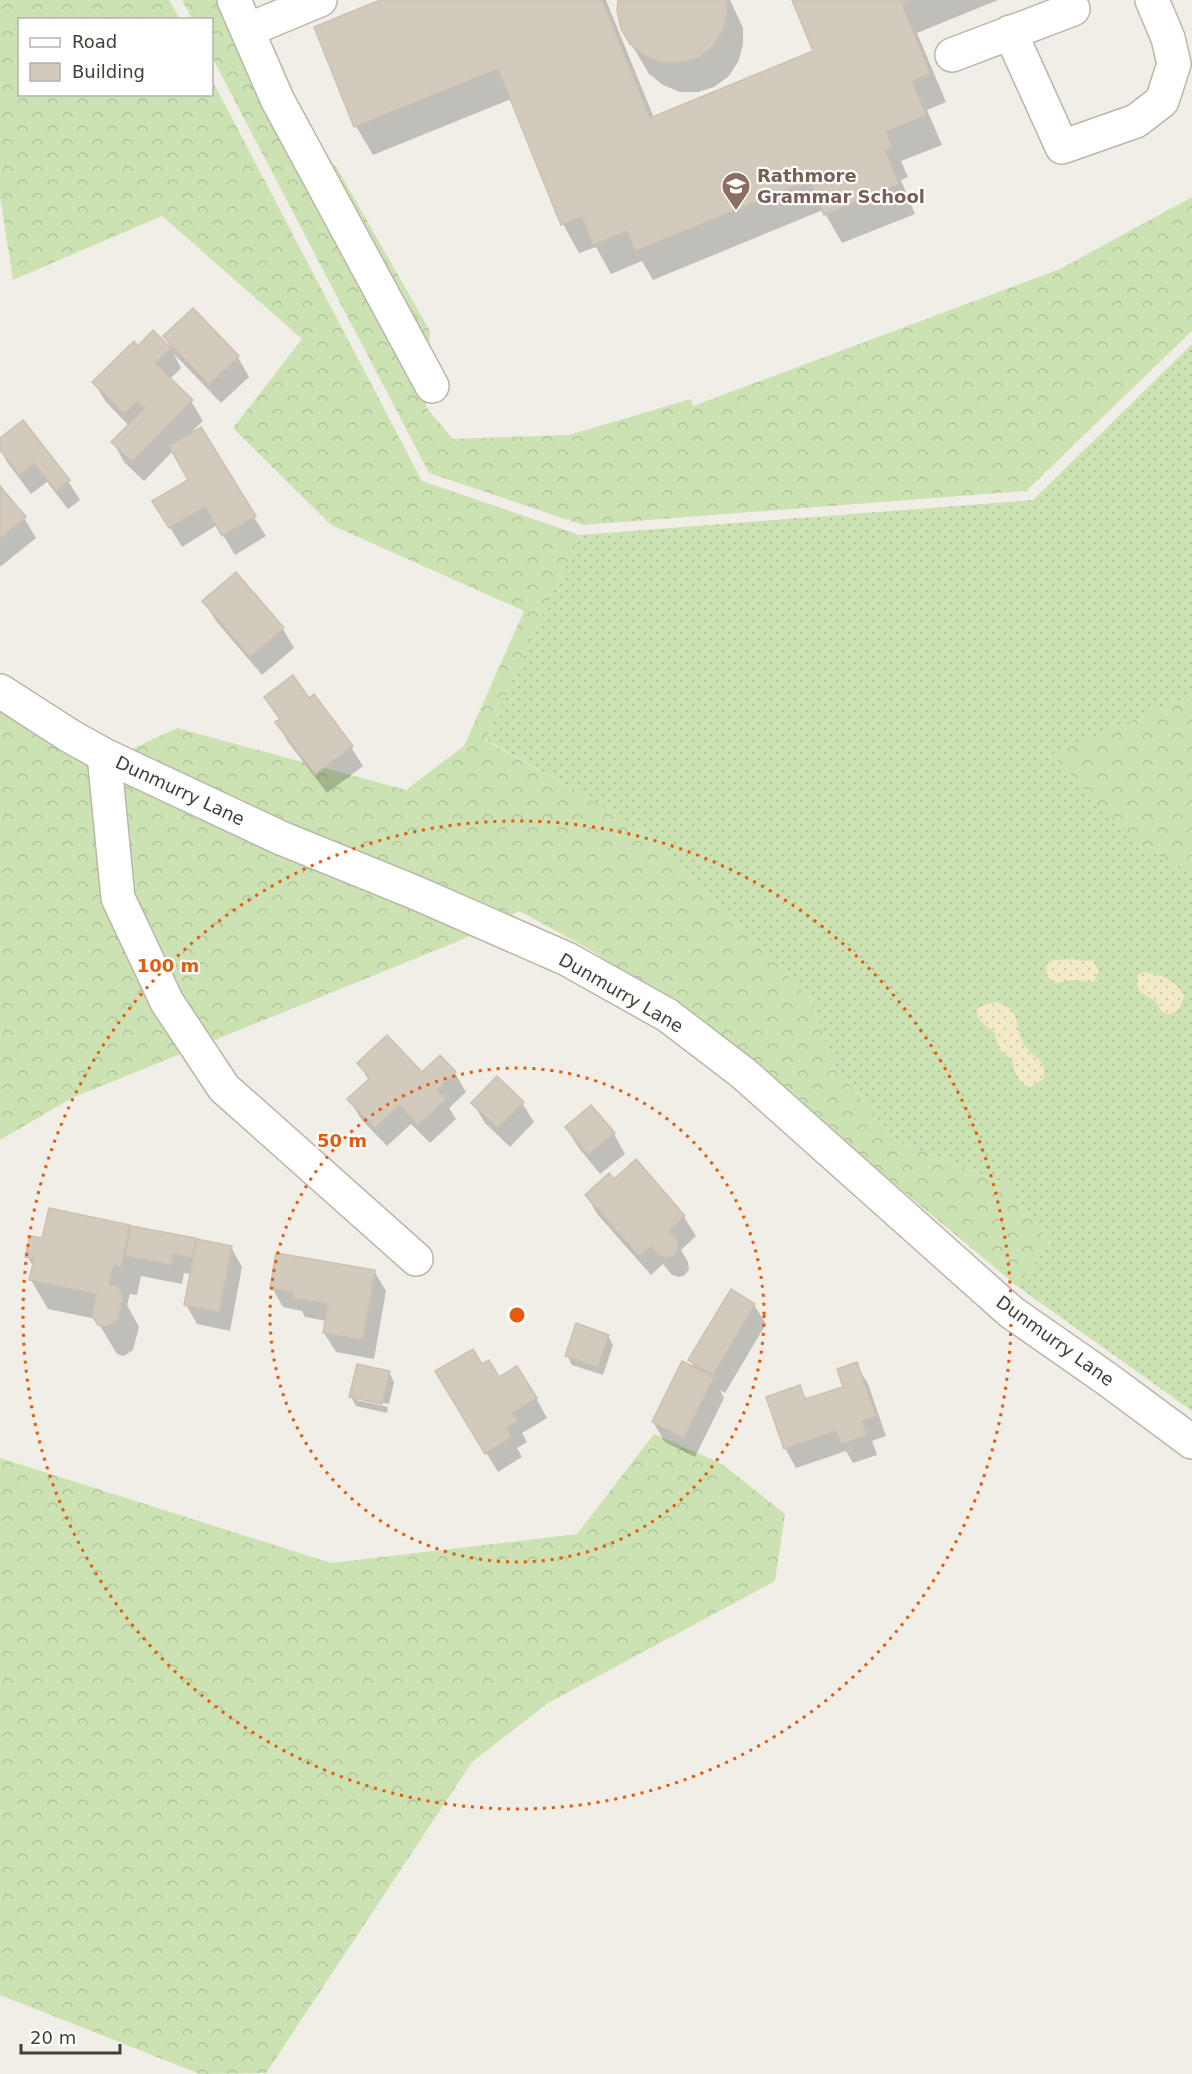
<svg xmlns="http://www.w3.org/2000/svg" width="1192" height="2074" viewBox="0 0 1192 2074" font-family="'DejaVu Sans',sans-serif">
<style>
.grass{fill:url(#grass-dots)}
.forest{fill:url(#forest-crowns)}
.sand{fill:url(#sand-dots)}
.shadow{fill:#0003}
.building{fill:#d2cabd;stroke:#ccc1b1;stroke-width:1.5}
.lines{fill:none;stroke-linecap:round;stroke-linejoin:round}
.minor-casing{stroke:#bcb6aa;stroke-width:36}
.minor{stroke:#fff;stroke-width:33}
.ring{fill:none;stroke:#e8590c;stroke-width:3;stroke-dasharray:3 6}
.labels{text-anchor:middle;stroke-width:4.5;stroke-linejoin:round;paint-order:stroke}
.education-label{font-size:18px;font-weight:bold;fill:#785e54;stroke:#fff;text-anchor:start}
.street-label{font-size:18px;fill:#443e36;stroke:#fff}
.centre{fill:#e8590c;stroke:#fff;stroke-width:3}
.ring-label{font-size:18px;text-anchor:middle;font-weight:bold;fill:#e8590c;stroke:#fff;stroke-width:4.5;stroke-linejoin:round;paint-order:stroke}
</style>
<defs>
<pattern id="grass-dots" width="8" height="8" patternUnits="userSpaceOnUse" patternTransform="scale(1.5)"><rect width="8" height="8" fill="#cde2b3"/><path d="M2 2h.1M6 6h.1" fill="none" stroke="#b1c39b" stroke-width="1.8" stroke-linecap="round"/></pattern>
<pattern id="forest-crowns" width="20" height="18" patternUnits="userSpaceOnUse" patternTransform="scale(1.5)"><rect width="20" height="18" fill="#cde2b3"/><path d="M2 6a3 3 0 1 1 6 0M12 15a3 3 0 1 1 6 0" fill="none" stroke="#b1c39b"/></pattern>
<pattern id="sand-dots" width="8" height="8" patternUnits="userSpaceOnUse" patternTransform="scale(1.5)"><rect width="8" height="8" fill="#f2e9c6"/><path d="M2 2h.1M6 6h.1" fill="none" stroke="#d1c9ab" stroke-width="1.8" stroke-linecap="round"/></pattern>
</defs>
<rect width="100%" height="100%" fill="#f1eee7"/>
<polygon class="grass" points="1192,344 1192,1411 1017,1286 1050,1243 1007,1185 895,1140 833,1064 811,1000 726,913 578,792 485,739 580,535 1033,500"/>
<g class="forest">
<polygon points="0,0 169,0 180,19 20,20 20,94 212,94 212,80 422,481 580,535 485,740 578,792 658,841 811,1000 833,1064 895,1140 1007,1185 1050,1243 1017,1286 862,1157 756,1064 674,1004 589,949 519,911 461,940 72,1098 0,1140 0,709 100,764 177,728 406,790 464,746 524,611 331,525 233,428 302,339 162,216 13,280 0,197"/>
<polygon points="182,0 218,0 259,91 337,168 430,331 426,407 453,439 569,435 691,399 693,406 1060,269 1192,197 1192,331 1026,491 583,525 429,473 212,57 212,20 192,19"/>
<polygon points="1192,695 1192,873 1134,843 1052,754"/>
<polygon points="654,1434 722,1464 785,1514 775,1581 548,1703 472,1762 266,2073 200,2074 0,1995 0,1458 331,1563 577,1534"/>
</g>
<g class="sand">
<polygon points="1072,959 1080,961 1093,960 1099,971 1094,982 1072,980 1057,983 1053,982 1046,975 1047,964 1054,960"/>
<path d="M1142,972C1159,973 1176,980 1184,996C1182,1006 1174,1021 1162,1011C1156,1006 1162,1009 1157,1003C1146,992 1133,995 1138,975Z"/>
<path d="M997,1002C1023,1011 1013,1025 1024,1044C1032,1058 1049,1059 1043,1079L1031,1087L1022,1084L1015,1073L1012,1060L998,1048L995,1033C978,1020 963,1007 997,1002Z"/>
</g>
<g class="shadow">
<polygon points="384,0 606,0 654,118 815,52 794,0 998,0 917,33 946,102 927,110 942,145 901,161 908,177 901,180 915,214 842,243 823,210 653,280 642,261 611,274 596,247 579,253 563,224 511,99 373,155 356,126"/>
<polygon points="620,0 730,0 743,28 743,45 738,62 729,76 714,87 698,92 680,92 663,85 649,74 622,28"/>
<polygon points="153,333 172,350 165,337 238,357 249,377 221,403 174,354 181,368 169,380 191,401 203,421 188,435 254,517 266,536 235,555 217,525 182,547 166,521 190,480 173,451 144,481 124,462 113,442 129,426 106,402 94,383 138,348"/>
<polygon points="0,440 68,481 80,500 68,509 47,482 31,494 7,462 0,449"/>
<polygon points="0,489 24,518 36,538 0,567"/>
<polygon points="204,601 283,629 294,648 262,675 216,621"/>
<polygon points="266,698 309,700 351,747 363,766 327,793 288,742 277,722 280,720"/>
<polygon points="359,1063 422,1074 455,1073 466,1092 449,1108 456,1119 430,1143 411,1124 387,1146 361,1119 349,1099 369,1081"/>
<polygon points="473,1103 522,1103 534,1122 510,1147 485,1123"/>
<polygon points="566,1127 614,1134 625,1154 600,1174 578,1147"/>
<polygon points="614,1181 684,1217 696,1236 681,1250 688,1262 689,1269 685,1275 680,1277 672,1275 663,1264 651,1275 598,1215 586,1195"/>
<polygon points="129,1226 132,1231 132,1228 231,1247 242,1267 230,1331 197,1324 186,1305 191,1274 184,1273 182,1284 141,1276 137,1295 130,1294 127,1305 139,1327 133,1350 124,1356 117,1354 96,1319 48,1309 31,1280 34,1268 27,1256 44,1240"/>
<polygon points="374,1271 386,1291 374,1359 336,1352 324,1333 327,1321 305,1317 302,1311 283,1307 272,1288"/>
<polygon points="754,1305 766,1324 725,1393 720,1390 724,1398 695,1457 665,1442 653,1422 696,1370 690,1360"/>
<polygon points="608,1336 613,1345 603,1375 572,1365 567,1355"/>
<polygon points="856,1364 868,1384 886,1436 872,1441 877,1455 853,1463 846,1451 796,1468 785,1448 799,1387 807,1400 845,1388"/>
<polygon points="482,1366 498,1379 536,1398 547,1418 522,1433 527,1442 517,1448 522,1457 498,1472 448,1391"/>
<polygon points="389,1372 394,1382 389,1404 356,1397 356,1400 388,1407 387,1413 356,1406 351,1397"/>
</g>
<g class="building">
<polygon points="380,0 602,0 650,118 813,51 792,0 911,0 902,4 930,73 912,81 926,115 886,132 892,147 885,150 899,184 824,215 810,180 635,251 627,231 593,245 582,217 561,225 498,69 354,127 314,27"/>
<polygon points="618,0 727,0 727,15 722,32 712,47 697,58 680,63 662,63 645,56 630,44 621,29 617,11"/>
<polygon points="193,308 239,356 209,385 163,336"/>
<polygon points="153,330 171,348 155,363 193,400 132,462 111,442 145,408 137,401 124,414 92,382 134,341 138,346"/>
<polygon points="23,420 70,480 56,491 34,463 19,475 0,450 0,438"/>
<polygon points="201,427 256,516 222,536 205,507 169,528 152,501 188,480 169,446"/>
<polygon points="0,486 26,517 0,539"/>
<polygon points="236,572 284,628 250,657 202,601"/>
<polygon points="293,675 309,698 314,694 353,746 315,774 275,722 280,719 264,697"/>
<polygon points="387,1035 422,1072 440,1055 456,1072 437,1090 446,1099 418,1125 399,1105 375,1128 347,1099 370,1078 357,1063"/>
<polygon points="497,1076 524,1102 498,1128 471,1103"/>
<polygon points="591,1105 615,1133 588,1155 565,1127"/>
<polygon points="636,1159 685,1216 669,1231 678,1241 678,1248 674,1255 668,1258 659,1256 651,1246 639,1256 585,1195 609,1173 614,1179"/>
<polygon points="49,1208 130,1225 121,1267 114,1265 109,1285 118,1286 123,1297 117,1321 107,1327 98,1325 92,1315 96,1294 29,1280 34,1259 25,1257 30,1236 42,1238"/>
<polygon points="131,1226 196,1238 192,1258 173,1254 171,1265 125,1256"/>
<polygon points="197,1239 232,1246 219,1312 184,1305"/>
<polygon points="276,1253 375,1270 363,1340 323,1333 328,1304 293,1298 293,1292 270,1288"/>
<polygon points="731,1289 755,1304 713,1375 688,1360"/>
<polygon points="576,1323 609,1335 598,1367 565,1356"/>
<polygon points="473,1349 482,1364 489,1360 499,1377 517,1366 537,1398 512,1413 518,1421 507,1428 512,1437 485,1454 435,1371"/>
<polygon points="682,1361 714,1377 684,1438 652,1422"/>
<polygon points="857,1362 876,1416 862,1421 867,1435 841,1444 836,1431 784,1449 766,1397 800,1385 805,1399 843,1387 837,1369"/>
<polygon points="357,1364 390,1371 382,1404 349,1397"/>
</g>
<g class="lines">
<g class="minor-casing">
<g id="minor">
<polyline points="234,0 277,99 432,386"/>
<polyline points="248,30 320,0"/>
<polyline points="1010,32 1062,147 1136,121 1162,101 1174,64 1168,38 1152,0"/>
<polyline points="952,55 1073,9"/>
<polyline points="0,691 70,736 104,755 281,838 414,892 567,959 667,1015 743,1073 1011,1312 1107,1379 1192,1442"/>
<polyline points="104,755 118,898 167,1002 224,1088 416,1259"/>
</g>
</g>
<use href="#minor" class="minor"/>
</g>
<g class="ring">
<circle cx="517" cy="1315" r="247"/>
<circle cx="517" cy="1315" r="494"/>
</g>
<defs>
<g id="school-pin" transform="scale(1.5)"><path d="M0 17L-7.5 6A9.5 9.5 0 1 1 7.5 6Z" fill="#8d6e63" stroke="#fff"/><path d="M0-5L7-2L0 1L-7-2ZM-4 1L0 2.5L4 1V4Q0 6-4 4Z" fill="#fff"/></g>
</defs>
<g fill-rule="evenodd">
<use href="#school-pin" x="736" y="186"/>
</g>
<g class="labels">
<g class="education-label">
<text x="757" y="182">Rathmore<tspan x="757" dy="21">Grammar School</tspan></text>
</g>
<g class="street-label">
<text transform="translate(180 791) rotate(25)" y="6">Dunmurry Lane</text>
<text transform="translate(621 993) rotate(30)" y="6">Dunmurry Lane</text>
<text transform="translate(1055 1341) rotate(36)" y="6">Dunmurry Lane</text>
</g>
</g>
<circle cx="517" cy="1315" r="9" class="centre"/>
<g class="ring-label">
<text x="168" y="972">100 m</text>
<text x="342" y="1147">50 m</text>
</g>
<rect x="18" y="18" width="195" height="78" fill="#ffffff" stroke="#b4b2af" stroke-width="1.5"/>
<rect x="30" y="38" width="30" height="9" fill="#ffffff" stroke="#b4b2af" stroke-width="1.5"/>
<text x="72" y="48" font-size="18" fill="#443e36">Road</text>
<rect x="30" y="63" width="30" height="18" fill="#d2cabd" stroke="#b4b2af" stroke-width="1.5"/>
<text x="72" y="78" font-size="18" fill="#443e36">Building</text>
<path d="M21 2044v9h99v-9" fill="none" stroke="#443e36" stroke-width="3"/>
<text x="30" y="2044" font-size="18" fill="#443e36" stroke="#ffffff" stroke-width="4.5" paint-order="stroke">20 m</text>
</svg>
